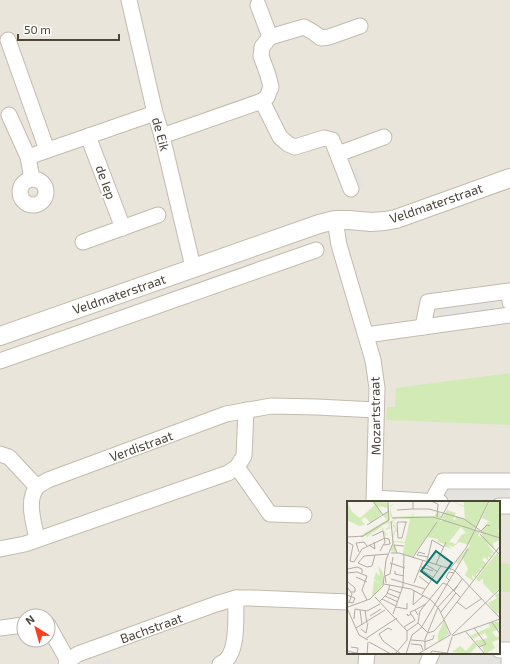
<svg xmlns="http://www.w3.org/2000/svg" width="510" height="664" viewBox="0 0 510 664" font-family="'Exo 2',sans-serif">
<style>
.residential{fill:#eae5da;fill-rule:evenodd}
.green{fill:#d2eab5}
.parking{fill:#e5e3e0}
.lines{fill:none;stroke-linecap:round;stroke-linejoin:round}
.minor-casing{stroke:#c2bbae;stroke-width:17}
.tertiary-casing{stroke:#c2bbae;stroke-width:20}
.minor{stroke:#fff;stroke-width:15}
.tertiary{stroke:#fff;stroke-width:18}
.labels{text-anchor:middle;stroke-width:3.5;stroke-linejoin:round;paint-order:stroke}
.street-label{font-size:13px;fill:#4b4439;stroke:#fff}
.inset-road{fill:none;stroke:#b2ada4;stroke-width:1}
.view{fill:#0f766e;fill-opacity:0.15;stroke:#0f766e;stroke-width:2}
.inset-edge{fill:none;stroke:#4b4439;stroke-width:2}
</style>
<rect width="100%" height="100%" fill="#f6f3ec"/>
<path class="residential" d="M0,0H510V664H0ZM348,502H499V653H348ZM24,616H48V640H24Z"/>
<g class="green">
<polygon points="510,373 510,425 386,420 387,407 395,407 396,388"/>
<polygon points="499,563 510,564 510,592 499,592"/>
</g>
<g class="parking">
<polygon points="357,167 364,185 355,188 348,170"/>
<polygon points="494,297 495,311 437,320 440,305"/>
<polygon points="452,486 510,488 510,491 501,502 439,500"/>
<polygon points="439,653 499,655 501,664 436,664"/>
<polygon points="110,657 112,664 92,664"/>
</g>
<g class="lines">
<g class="minor-casing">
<g id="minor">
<polyline points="129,0 155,113 162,136 193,267"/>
<polyline points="258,5 270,37"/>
<polyline points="8,40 47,150"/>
<polyline points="262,101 280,137 288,144 295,147 324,138 332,140 351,189"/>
<polyline points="9,115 28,157 32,179"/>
<polyline points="88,136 123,228"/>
<polyline points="162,136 262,101 267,97 271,87 268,75 261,56 262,47 270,37 304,27 313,32 321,38 329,37 360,26"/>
<polyline points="338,154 384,137"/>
<polyline points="28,157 155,113"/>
<circle cx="33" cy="192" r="13"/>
<polyline points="335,220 339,245 373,360 377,388 374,502"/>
<polyline points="83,242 158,215"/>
<polyline points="423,327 428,302 509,291 510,302"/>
<polyline points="366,335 510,315"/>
<polyline points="0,361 316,250"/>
<polyline points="0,454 9,457 37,487"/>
<polyline points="237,467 270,514 304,515"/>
<polyline points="375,498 440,502"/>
<polyline points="432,501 443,481 510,481"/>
<polyline points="499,506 510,506"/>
<path d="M37,539C34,524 26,500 37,487C40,484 45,482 48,480L226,414L271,406L317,407L376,410"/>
<polyline points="0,549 25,544 228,473 237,467 244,456 246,410"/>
<polyline points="48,625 68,661"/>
<polyline points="0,628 24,625"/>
<polyline points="499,650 509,650 509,664"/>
<polyline points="66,664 68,661 78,654 216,604 236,598 251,598 348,602"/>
<path d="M220,664C240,657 235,615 236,598"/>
<polyline points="366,664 367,653"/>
<polyline points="427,664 432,653"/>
</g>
</g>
<g class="tertiary-casing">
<polyline id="tertiary" points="0,336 319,224 335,220 349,220 371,222 385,221 396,219 510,178"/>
</g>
<use href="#minor" class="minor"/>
<use href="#tertiary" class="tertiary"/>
</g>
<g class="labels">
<g class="street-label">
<text transform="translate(161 134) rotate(75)" y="5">de Eik</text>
<text transform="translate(106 182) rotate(70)" y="5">de Iep</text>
<text transform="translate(436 203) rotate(-19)" y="5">Veldmaterstraat</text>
<text transform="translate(119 294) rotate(-19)" y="5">Veldmaterstraat</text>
<text transform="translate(375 416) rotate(-91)" y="5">Mozartstraat</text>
<text transform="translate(141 446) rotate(-20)" y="5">Verdistraat</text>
<text transform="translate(151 628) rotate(-20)" y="5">Bachstraat</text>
</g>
</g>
<g transform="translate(347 501)">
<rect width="153" height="153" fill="#f6f3ec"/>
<path d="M0,0L5,11L13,17L28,4L25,0L41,2L43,28L38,29L42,25L41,22L34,25L40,34L38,35L34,26L20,36L16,33L40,19L36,14L40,11V7L33,5L31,7L35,13L24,22L18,16L14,19L18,24L12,25L0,19ZM104,0L117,5V0H142L129,27L124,28L133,31L131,35L136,36L134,30L142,20L135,17L143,0H153V27L151,29L153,37L147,35L153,38V39L146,42L147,48L139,41L148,53L143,52L146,56H141L142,61L138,56L135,59L140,63L137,68L132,67L134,70L129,73V77L125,74L126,80L118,74L121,68L115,56L111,63L109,61L123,44L112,41L106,46L101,44L105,48L97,45L98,43L91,41V38L80,36L85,28L65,56L44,50L48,31L45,30H48V27L45,25L48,22L46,20L45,24L44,21L48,17H45L43,15V6L44,4L48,2L43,6L45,16L65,15L67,8L66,15L87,16L90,11L87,10L92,11L93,15L97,12L93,20H97L95,17L100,9L109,12L106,18L108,19L109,15L118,18L117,6ZM50,17L63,18L58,41L47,40L46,32L50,30L46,20ZM114,26L119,32L114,34L109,43L102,41ZM47,41L58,42L56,52H50ZM150,52L153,55V87L146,93L136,82V77L132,81L129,78ZM31,64L36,72V83L25,97L27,79L34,83L27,78L29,71L33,75ZM150,92L153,94V111L149,113L141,102L150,97L148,94ZM97,119L102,133L91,141V133ZM149,121H153V128L145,131L149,136L153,135V138L145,141L148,147L138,153L135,145H132L128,140L141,137L138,132L125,138L123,135L143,126L141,122ZM127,141L130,145L122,153L105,151L113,145L119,150Z" fill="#d2eab5" fill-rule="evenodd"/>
<path class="inset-road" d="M26,0L36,14M84,0L91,3L90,16M66,8H82L117,18L134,30L140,24L143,25M50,9L66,8V0M86,16L137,32M45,17L87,16M94,17L103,0M59,21L55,37H51L50,22L51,21H60M20,24L42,10M134,31L153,37M133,33L153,54M25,35L36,30L38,41L33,50M0,36L17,35M14,36L42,19L41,0M0,41L6,44L3,60L7,61L15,48L38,37M22,44L28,48L27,41M37,44L43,43L42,38L38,37M12,51L9,42L17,41L20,45M44,52H52L107,69L153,117M50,52L47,44L57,45M78,53L72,51L70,54L81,56M28,54L25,65L20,66L11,62L17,55L41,53M66,56L90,21M80,60L85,39L97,46M43,62L58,67M78,63L91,71M89,63L99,41M74,66L86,70M1,68L10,66L15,68V72M103,68L119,47L142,0M75,69L87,77M48,70V73L57,75M0,72L10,71L20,75L15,89L20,99M72,75L82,83M9,76L20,81M44,78L78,88M103,80L99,76L102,71L107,72M1,81L8,87V91H4M39,82L38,75L43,73L46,56M67,82L76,59M37,83L64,88L84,99L92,108L104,134M101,84L114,97M1,87L5,93L2,102M42,88L54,92M67,89L66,104L77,94M107,90L115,78M40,92L52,97M75,93L94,65M0,94L8,97L6,102L0,101M38,95L51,101M28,96L60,130M35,98L49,105M32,101L40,93L43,84M110,101L119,108L134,98M1,106L23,98L36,85L39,59L46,42L44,20M49,106L60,108V102M0,107L12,134L21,139M13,109L15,124M18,110L20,122M94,111L109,92M46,113L56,85L57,54M71,114L68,109L79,103M23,115L34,108M62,115L60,113L61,115L64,113L63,111L68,109M7,118L8,108L20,110L33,103M97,118L153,45M145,121L153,133M71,122L73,110L96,82L101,84M71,122L81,132M57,126L68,119L64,113M9,127L38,109M74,127L121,48M127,127L139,143L132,146M14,128L19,132L21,122M60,130L71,122M118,130L138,153M81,132L87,130L97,119M32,133L36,140L54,153M32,133L41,127L45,129M105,134L153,88M105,135L153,118M18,138L50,117M64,139L77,140M22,141L44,153M77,141L86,138L87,134M64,143L74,144L76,149M4,146L11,147L10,152M78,148V138L91,106L110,85M0,150L14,153M20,153L21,141M45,153L49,152L60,139V130M59,153L65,134L74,127M71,153L103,134M83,153L85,150L100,152M100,153L105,136"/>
<path class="view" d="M89,50L105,62L90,82L74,70Z"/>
<rect width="153" height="153" class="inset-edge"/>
</g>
<g transform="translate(36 628) rotate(323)"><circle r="19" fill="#ffffff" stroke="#b7b4b0"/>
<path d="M0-3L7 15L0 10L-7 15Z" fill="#fc3f1d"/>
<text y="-6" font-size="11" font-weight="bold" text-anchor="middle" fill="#4b4439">N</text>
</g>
<path d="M18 34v6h101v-6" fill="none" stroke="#4b4439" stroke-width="2"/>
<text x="24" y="34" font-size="12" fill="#4b4439" stroke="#ffffff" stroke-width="3" paint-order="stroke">50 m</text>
</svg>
